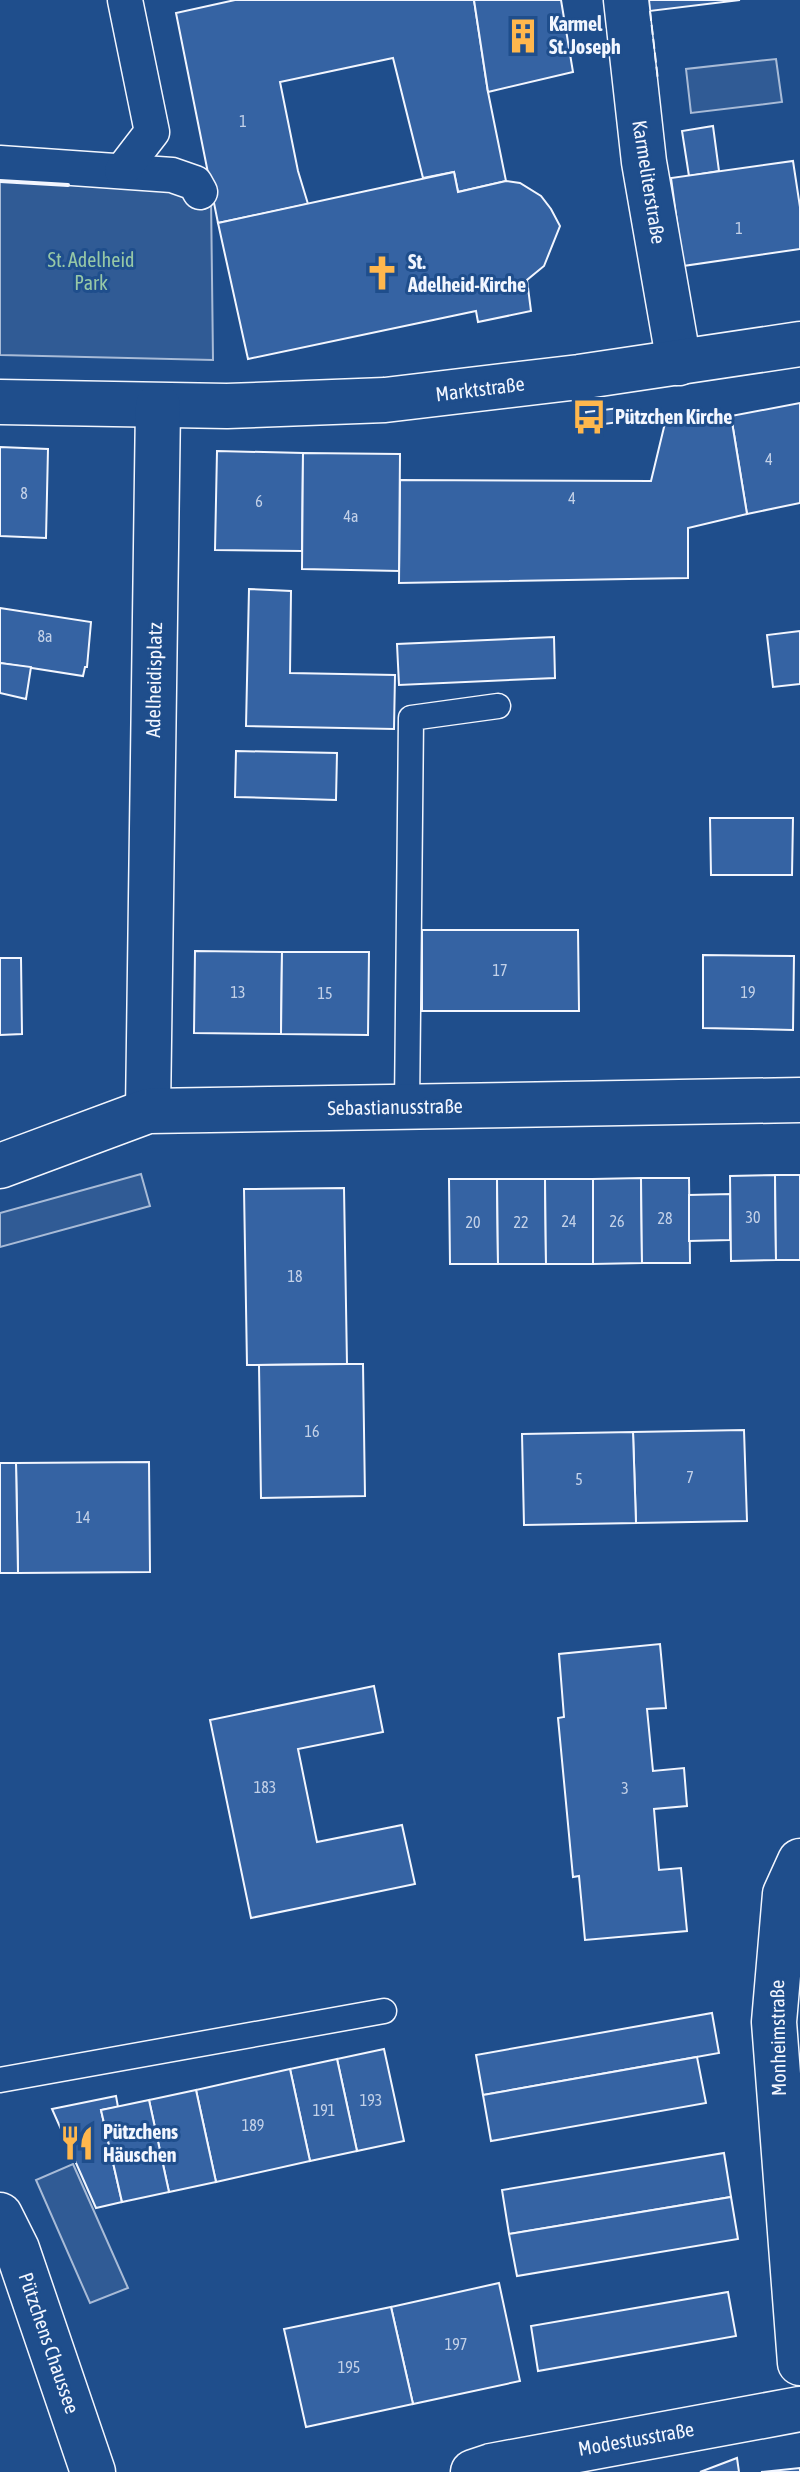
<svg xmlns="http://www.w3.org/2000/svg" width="800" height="2472" viewBox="0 0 800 2472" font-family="'Asap Condensed',sans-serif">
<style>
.built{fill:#305b95;stroke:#a8bbd7;stroke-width:2}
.building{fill:#3563a3;stroke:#f2f6ff;stroke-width:2}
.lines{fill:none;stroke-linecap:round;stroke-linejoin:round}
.service-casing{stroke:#f2f6ff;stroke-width:27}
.pedestrian-casing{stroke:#f2f6ff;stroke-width:37}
.minor-casing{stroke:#f2f6ff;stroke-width:47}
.tertiary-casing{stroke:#f2f6ff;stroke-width:47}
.service{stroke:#1f4e8c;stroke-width:24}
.pedestrian{stroke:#1f4e8c;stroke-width:34}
.minor{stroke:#1f4e8c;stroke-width:44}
.tertiary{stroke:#1f4e8c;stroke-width:44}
.fence{stroke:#f2f6ff;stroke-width:2;stroke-dasharray:10 4;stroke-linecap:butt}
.wall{stroke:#f2f6ff;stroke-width:4}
.labels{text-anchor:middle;stroke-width:6;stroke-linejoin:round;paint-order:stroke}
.number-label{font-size:16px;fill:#c3d1e8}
.poi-label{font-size:20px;font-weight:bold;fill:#f2f6ff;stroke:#1f4e8c;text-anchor:start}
.street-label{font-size:20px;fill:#f2f6ff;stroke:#1f4e8c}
.park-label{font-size:20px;fill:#97c8a6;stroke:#1f4e8c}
</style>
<rect width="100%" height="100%" fill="#1f4e8c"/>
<g class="built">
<polygon points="776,59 782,102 691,113 686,69"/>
<polygon points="0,181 200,192 211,196 213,360 0,355"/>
<polygon points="141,1174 150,1206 0,1247 0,1213"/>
<polygon points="73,2164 128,2288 90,2303 36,2180"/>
</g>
<g class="building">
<polygon points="235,0 474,0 488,92 506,181 458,192 454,172 423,178 393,58 280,82 298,171 308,204 218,223 176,13"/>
<polygon points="474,0 561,0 573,72 488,92"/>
<polygon points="649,0 740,0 650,11"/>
<polygon points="713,126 719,171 689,176 682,131"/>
<polygon points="793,161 800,207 800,249 683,266 671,178"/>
<polygon points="454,172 458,192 506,181 520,183 541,196 551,209 560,226 544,266 527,280 531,311 478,322 476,311 248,359 218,223"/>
<polygon points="800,403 800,503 747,514 731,416"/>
<polygon points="619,408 620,422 588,426 586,412"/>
<polygon points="731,416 747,514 688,528 688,578 399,583 400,480 651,481 665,423"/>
<polygon points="0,447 48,449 46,538 0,536"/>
<polygon points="217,451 303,453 302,551 215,550"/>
<polygon points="303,453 400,454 399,571 302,569"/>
<polygon points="249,589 291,591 290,673 395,675 394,729 246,726"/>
<polygon points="0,608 91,622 87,667 85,667 83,676 0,663"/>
<polygon points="800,631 800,684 773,687 767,635"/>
<polygon points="554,637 555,678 399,685 397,644"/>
<polygon points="0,663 31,667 26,699 0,693"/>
<polygon points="236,751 337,753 336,800 235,797"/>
<polygon points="710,818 793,818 792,875 711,875"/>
<polygon points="422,930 578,930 579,1011 422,1011"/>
<polygon points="195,951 282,952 281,1034 194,1033"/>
<polygon points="282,952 369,952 368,1035 281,1034"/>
<polygon points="703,955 794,956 793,1030 703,1028"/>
<polygon points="0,958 21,958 22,1034 0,1035"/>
<polygon points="775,1175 776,1260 731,1261 730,1176"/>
<polygon points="775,1175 800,1175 800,1260 776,1260"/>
<polygon points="641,1178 642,1263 593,1264 593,1179"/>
<polygon points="641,1178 689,1178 690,1263 642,1263"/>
<polygon points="449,1179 497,1179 498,1264 450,1264"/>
<polygon points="497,1179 545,1179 546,1264 498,1264"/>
<polygon points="545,1179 593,1179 593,1264 546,1264"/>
<polygon points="344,1188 347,1364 247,1365 244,1189"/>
<polygon points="730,1194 730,1240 689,1241 689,1195"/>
<polygon points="347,1364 363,1364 365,1496 261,1498 259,1365"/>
<polygon points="744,1430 747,1521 636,1523 633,1432"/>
<polygon points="633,1432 636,1523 524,1525 522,1434"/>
<polygon points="149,1462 150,1572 18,1573 16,1463"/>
<polygon points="0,1463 16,1463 18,1573 0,1573"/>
<polygon points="660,1644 666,1708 647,1709 653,1771 684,1768 687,1806 654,1809 659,1870 681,1868 687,1931 585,1940 579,1876 573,1877 558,1718 564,1717 559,1654"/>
<polygon points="374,1686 383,1732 298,1749 317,1842 402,1825 415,1884 251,1918 210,1720"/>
<polygon points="712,2013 719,2053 483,2095 476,2055"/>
<polygon points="384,2049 404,2141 357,2151 337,2059"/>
<polygon points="697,2057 706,2103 491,2141 483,2095"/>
<polygon points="337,2059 357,2151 310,2161 290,2069"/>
<polygon points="290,2069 310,2161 216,2182 196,2090"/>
<polygon points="196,2090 216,2182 169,2192 149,2100"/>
<polygon points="116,2096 118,2107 101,2110 122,2202 96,2208 52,2109"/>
<polygon points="149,2100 169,2192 122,2202 101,2110"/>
<polygon points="724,2153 731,2197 509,2234 502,2190"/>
<polygon points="731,2197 738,2239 517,2276 509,2234"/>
<polygon points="499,2283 520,2381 413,2404 391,2307"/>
<polygon points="728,2292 736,2336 538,2371 531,2326"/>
<polygon points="391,2307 413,2404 306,2427 284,2329"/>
<polygon points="737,2458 739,2472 700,2472"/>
<polygon points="800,2468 800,2472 761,2472"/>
</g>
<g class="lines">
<g class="service-casing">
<g id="service">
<polyline points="407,1107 411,718 498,706"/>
<polyline points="0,2080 384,2011"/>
</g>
</g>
<g class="pedestrian-casing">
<g id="pedestrian">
<polyline points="0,163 172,175 195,183 200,192"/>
<polyline points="122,171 152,132 125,0"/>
</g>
</g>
<g class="minor-casing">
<g id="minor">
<polyline points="626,0 644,162 679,363"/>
<polyline points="0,402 227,406 385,400 579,377 800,344"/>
<polyline points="148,1111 158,406"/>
<polyline points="0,1166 148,1111 800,1100"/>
<polyline points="800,1861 785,1894 774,2022 800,2363"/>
<polyline points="473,2472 491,2466 800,2409"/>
</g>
</g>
<g class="tertiary-casing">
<polyline id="tertiary" points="0,2215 17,2249 93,2472"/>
</g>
<use href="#service" class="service"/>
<use href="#pedestrian" class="pedestrian"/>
<use href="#minor" class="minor"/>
<use href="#tertiary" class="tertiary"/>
<polyline class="fence" points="650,11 658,80"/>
<polyline class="wall" points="0,181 68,185"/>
</g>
<defs>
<g id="building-bare" transform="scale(2.76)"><path d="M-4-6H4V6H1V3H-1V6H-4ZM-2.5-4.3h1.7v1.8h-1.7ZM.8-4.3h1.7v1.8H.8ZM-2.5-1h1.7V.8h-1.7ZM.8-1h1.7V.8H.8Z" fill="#ffb74d" stroke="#1f4e8c" stroke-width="2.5" paint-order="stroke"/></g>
<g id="church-bare" transform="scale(2.76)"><path d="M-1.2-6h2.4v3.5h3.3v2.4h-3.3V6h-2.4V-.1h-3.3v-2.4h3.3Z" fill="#ffb74d" stroke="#1f4e8c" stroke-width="2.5" paint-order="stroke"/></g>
<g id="bus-bare" transform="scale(2.76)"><path d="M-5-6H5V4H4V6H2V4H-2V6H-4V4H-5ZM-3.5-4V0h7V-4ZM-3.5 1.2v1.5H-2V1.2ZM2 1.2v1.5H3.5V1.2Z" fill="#ffb74d" stroke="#1f4e8c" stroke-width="2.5" paint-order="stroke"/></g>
<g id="restaurant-bare" transform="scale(2.76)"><path d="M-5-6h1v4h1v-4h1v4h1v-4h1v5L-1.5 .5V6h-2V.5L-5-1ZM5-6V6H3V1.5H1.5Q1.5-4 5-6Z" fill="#ffb74d" stroke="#1f4e8c" stroke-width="2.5" paint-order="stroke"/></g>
</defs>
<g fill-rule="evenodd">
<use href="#building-bare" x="523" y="36"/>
<use href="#church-bare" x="382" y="273"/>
<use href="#bus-bare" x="589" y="417"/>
<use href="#restaurant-bare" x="77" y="2143"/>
</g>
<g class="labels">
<g class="number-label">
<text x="243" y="127">1</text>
<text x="739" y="234">1</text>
<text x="769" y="465">4</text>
<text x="24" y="499">8</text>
<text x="572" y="504">4</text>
<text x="259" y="507">6</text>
<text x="351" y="522">4a</text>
<text x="45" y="642">8a</text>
<text x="500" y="976">17</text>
<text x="238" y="998">13</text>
<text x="748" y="998">19</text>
<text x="325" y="999">15</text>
<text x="753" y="1223">30</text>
<text x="665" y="1224">28</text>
<text x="569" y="1227">24</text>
<text x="617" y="1227">26</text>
<text x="473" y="1228">20</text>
<text x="521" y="1228">22</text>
<text x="295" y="1282">18</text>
<text x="312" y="1437">16</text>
<text x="690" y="1483">7</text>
<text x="579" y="1485">5</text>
<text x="83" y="1523">14</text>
<text x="265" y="1793">183</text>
<text x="625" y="1794">3</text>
<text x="371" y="2106">193</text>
<text x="324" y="2116">191</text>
<text x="253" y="2131">189</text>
<text x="456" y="2350">197</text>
<text x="349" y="2373">195</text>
</g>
<g class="poi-label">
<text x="549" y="31">Karmel<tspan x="549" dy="23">St. Joseph</tspan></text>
<text x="408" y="269">St.<tspan x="408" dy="23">Adelheid-Kirche</tspan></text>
<text x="615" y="424">Pützchen Kirche</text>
<text x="103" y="2139">Pützchens<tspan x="103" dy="23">Häuschen</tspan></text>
</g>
<g class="street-label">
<text transform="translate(649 182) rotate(81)" y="7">Karmeliterstraße</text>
<text transform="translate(480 389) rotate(-7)" y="7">Marktstraße</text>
<text transform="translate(154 680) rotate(-89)" y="7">Adelheidisplatz</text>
<text transform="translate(395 1107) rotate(-1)" y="7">Sebastianusstraße</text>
<text transform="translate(778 2038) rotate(-91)" y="7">Monheimstraße</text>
<text transform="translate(49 2343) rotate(71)" y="7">Pützchens Chaussee</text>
<text transform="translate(636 2439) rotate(-10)" y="7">Modestusstraße</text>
</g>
<g class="park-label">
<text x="91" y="267">St. Adelheid<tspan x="91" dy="23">Park</tspan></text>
</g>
</g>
</svg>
